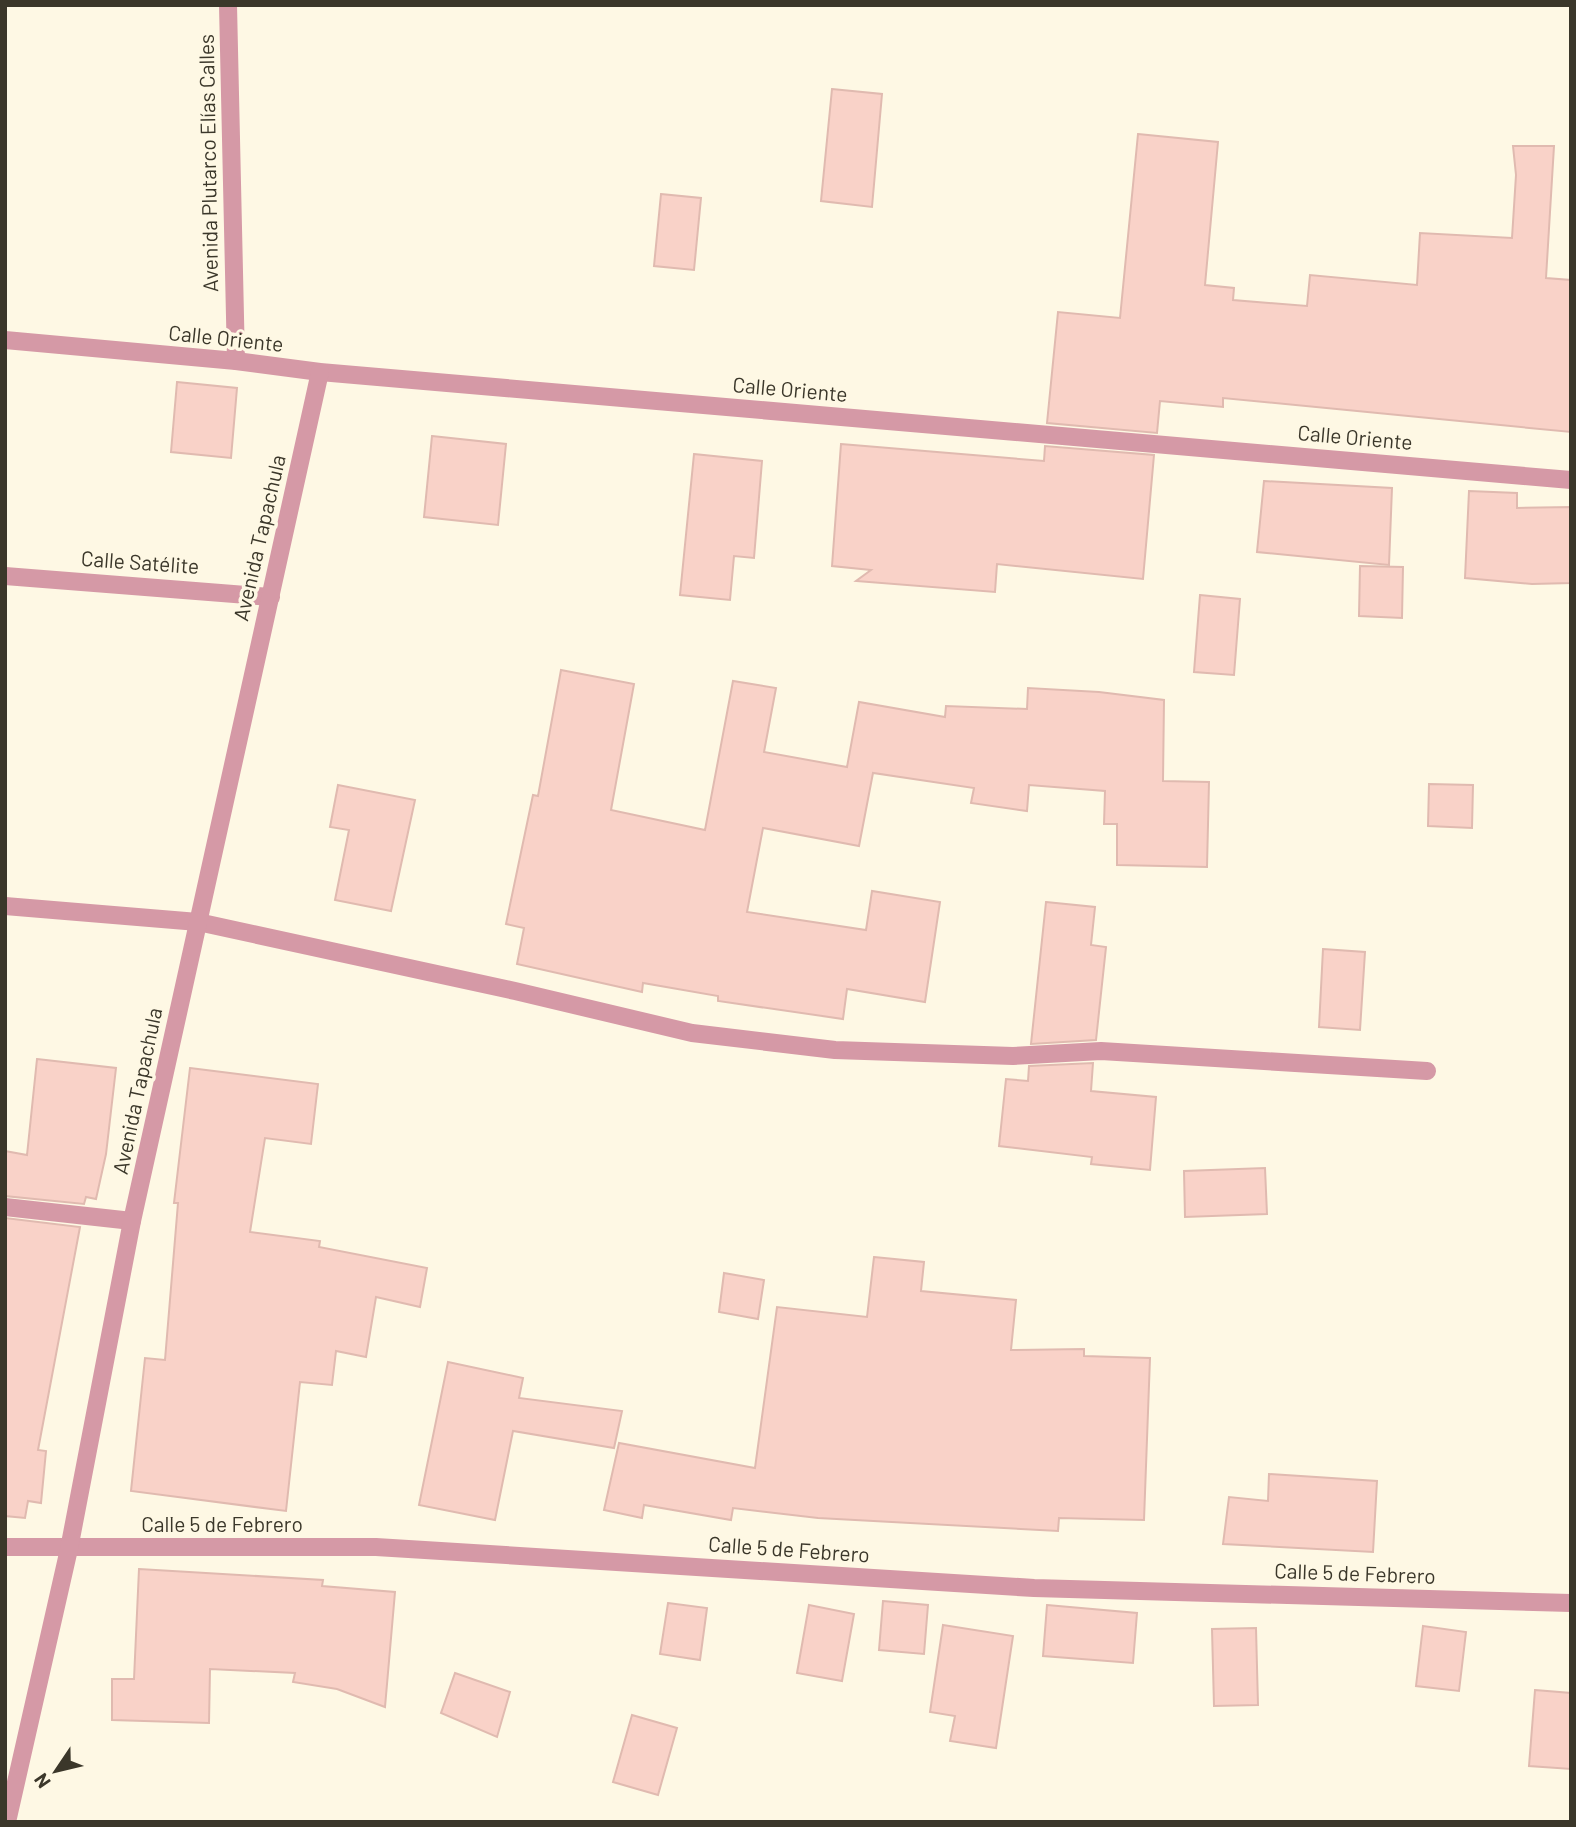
<svg xmlns="http://www.w3.org/2000/svg" width="1576" height="1827" viewBox="0 0 1576 1827" font-family="Barlow,sans-serif">
<style>
.building{fill:#f9d2c8;stroke:#e0bab0;stroke-width:2}
.lines{fill:none;stroke-linecap:round;stroke-linejoin:round}
.street{stroke:#d599a6;stroke-width:18}
.labels{text-anchor:middle;stroke-width:7;stroke-linejoin:round;paint-order:stroke}
.street-label{font-size:21px;fill:#3b372a;stroke:#fef8e4}
</style>
<rect width="100%" height="100%" fill="#fef8e4"/>
<g class="building">
<polygon points="832,89 882,94 872,207 821,201"/>
<polygon points="1138,134 1218,142 1205,285 1234,288 1233,300 1307,306 1310,275 1417,285 1420,233 1512,238 1516,175 1513,146 1554,146 1546,278 1571,280 1571,432 1223,398 1223,407 1160,401 1157,433 1047,423 1058,312 1120,318"/>
<polygon points="661,194 701,198 694,270 654,266"/>
<polygon points="177,382 237,388 231,458 171,452"/>
<polygon points="432,436 506,444 498,525 424,517"/>
<polygon points="841,444 1044,461 1045,446 1154,455 1143,579 997,564 995,592 856,581 871,570 832,566"/>
<polygon points="694,454 762,461 754,558 734,556 730,600 680,595"/>
<polygon points="1264,481 1392,488 1389,565 1257,552"/>
<polygon points="1469,491 1517,493 1517,508 1571,507 1571,583 1532,584 1465,578"/>
<polygon points="1360,566 1403,567 1402,618 1359,616"/>
<polygon points="1200,595 1240,599 1234,675 1194,672"/>
<polygon points="561,670 634,684 611,810 705,830 733,681 776,688 764,752 847,767 859,702 945,717 946,706 1027,709 1028,688 1099,692 1164,700 1163,781 1209,782 1207,867 1117,865 1117,824 1104,824 1105,791 1029,785 1027,811 971,803 974,788 873,773 859,846 763,828 747,912 866,930 872,891 940,902 925,1002 847,989 843,1019 718,1001 718,996 643,983 642,992 517,964 524,928 506,924 533,795 538,796"/>
<polygon points="1429,784 1473,785 1472,828 1428,826"/>
<polygon points="338,785 415,800 391,911 335,900 349,830 330,827"/>
<polygon points="1046,902 1095,907 1091,945 1106,947 1096,1040 1031,1044"/>
<polygon points="1323,949 1365,952 1360,1030 1319,1027"/>
<polygon points="37,1059 116,1068 106,1154 96,1199 86,1197 84,1204 5,1196 5,1151 27,1155"/>
<polygon points="1093,1063 1091,1091 1156,1097 1150,1170 1091,1164 1092,1157 999,1146 1006,1079 1028,1081 1029,1066"/>
<polygon points="190,1068 318,1084 311,1144 265,1138 250,1232 320,1241 319,1247 427,1268 420,1307 376,1297 366,1357 336,1351 332,1385 300,1382 286,1511 131,1491 145,1358 165,1360 178,1203 174,1203"/>
<polygon points="1265,1168 1267,1214 1185,1217 1184,1171"/>
<polygon points="5,1218 80,1227 38,1450 46,1451 41,1503 28,1501 25,1518 5,1516"/>
<polygon points="874,1257 924,1262 921,1291 1016,1300 1011,1350 1084,1349 1084,1356 1150,1358 1144,1520 1059,1518 1058,1531 818,1518 733,1508 731,1520 644,1505 642,1518 604,1510 619,1443 755,1468 777,1307 867,1317"/>
<polygon points="724,1273 764,1280 758,1319 719,1312"/>
<polygon points="448,1362 523,1378 519,1398 622,1411 614,1448 513,1431 495,1520 419,1505"/>
<polygon points="1269,1474 1377,1481 1373,1552 1223,1544 1229,1497 1268,1501"/>
<polygon points="139,1569 323,1580 322,1586 395,1592 385,1707 337,1689 293,1682 295,1673 210,1669 209,1723 112,1720 112,1679 134,1679"/>
<polygon points="883,1601 928,1605 924,1654 879,1650"/>
<polygon points="668,1603 707,1608 700,1660 660,1654"/>
<polygon points="809,1605 854,1614 842,1681 797,1673"/>
<polygon points="1047,1605 1137,1613 1133,1663 1043,1656"/>
<polygon points="943,1625 1013,1636 996,1748 950,1741 955,1716 930,1712"/>
<polygon points="1423,1626 1466,1632 1459,1691 1416,1686"/>
<polygon points="1256,1628 1258,1705 1214,1706 1212,1629"/>
<polygon points="455,1673 510,1692 497,1737 441,1713"/>
<polygon points="1535,1690 1571,1693 1571,1769 1529,1766"/>
<polygon points="632,1715 677,1728 658,1795 613,1782"/>
</g>
<g class="lines">
<g class="street">
<polyline points="228,5 236,361"/>
<polyline points="5,340 236,361 320,372 1571,480"/>
<polyline points="5,576 271,597"/>
<polyline points="5,906 198,922 515,991 692,1033 835,1050 1013,1056 1101,1051 1427,1071"/>
<polyline points="5,1207 132,1221"/>
<polyline points="5,1547 376,1547 1034,1588 1571,1603"/>
<polyline points="7,1822 69,1549 132,1221 320,372"/>
</g>
</g>
<g class="labels">
<g class="street-label">
<text transform="translate(209 163) rotate(-91)" y="7">Avenida Plutarco Elías Calles</text>
<text transform="translate(226 339) rotate(6)" y="7">Calle Oriente</text>
<text transform="translate(790 390) rotate(5)" y="7">Calle Oriente</text>
<text transform="translate(1355 438) rotate(5)" y="7">Calle Oriente</text>
<text transform="translate(260 538) rotate(-77)" y="7">Avenida Tapachula</text>
<text transform="translate(140 563) rotate(4)" y="7">Calle Satélite</text>
<text transform="translate(138 1091) rotate(-78)" y="7">Avenida Tapachula</text>
<text x="222" y="1532">Calle 5 de Febrero</text>
<text transform="translate(789 1550) rotate(4)" y="7">Calle 5 de Febrero</text>
<text transform="translate(1355 1574) rotate(2)" y="7">Calle 5 de Febrero</text>
</g>
</g>
<rect width="1576" height="1827" fill="none" stroke="#3b372a" stroke-width="14"/>
<g transform="translate(56 1771) rotate(235)" stroke="#fef8e4" stroke-width="5" paint-order="stroke">
<path d="M0-5L12 26L0 18L-12 26Z" fill="#3b372a"/>
<text y="-10" font-size="19" font-weight="bold" text-anchor="middle" fill="#3b372a">N</text>
</g>
</svg>
